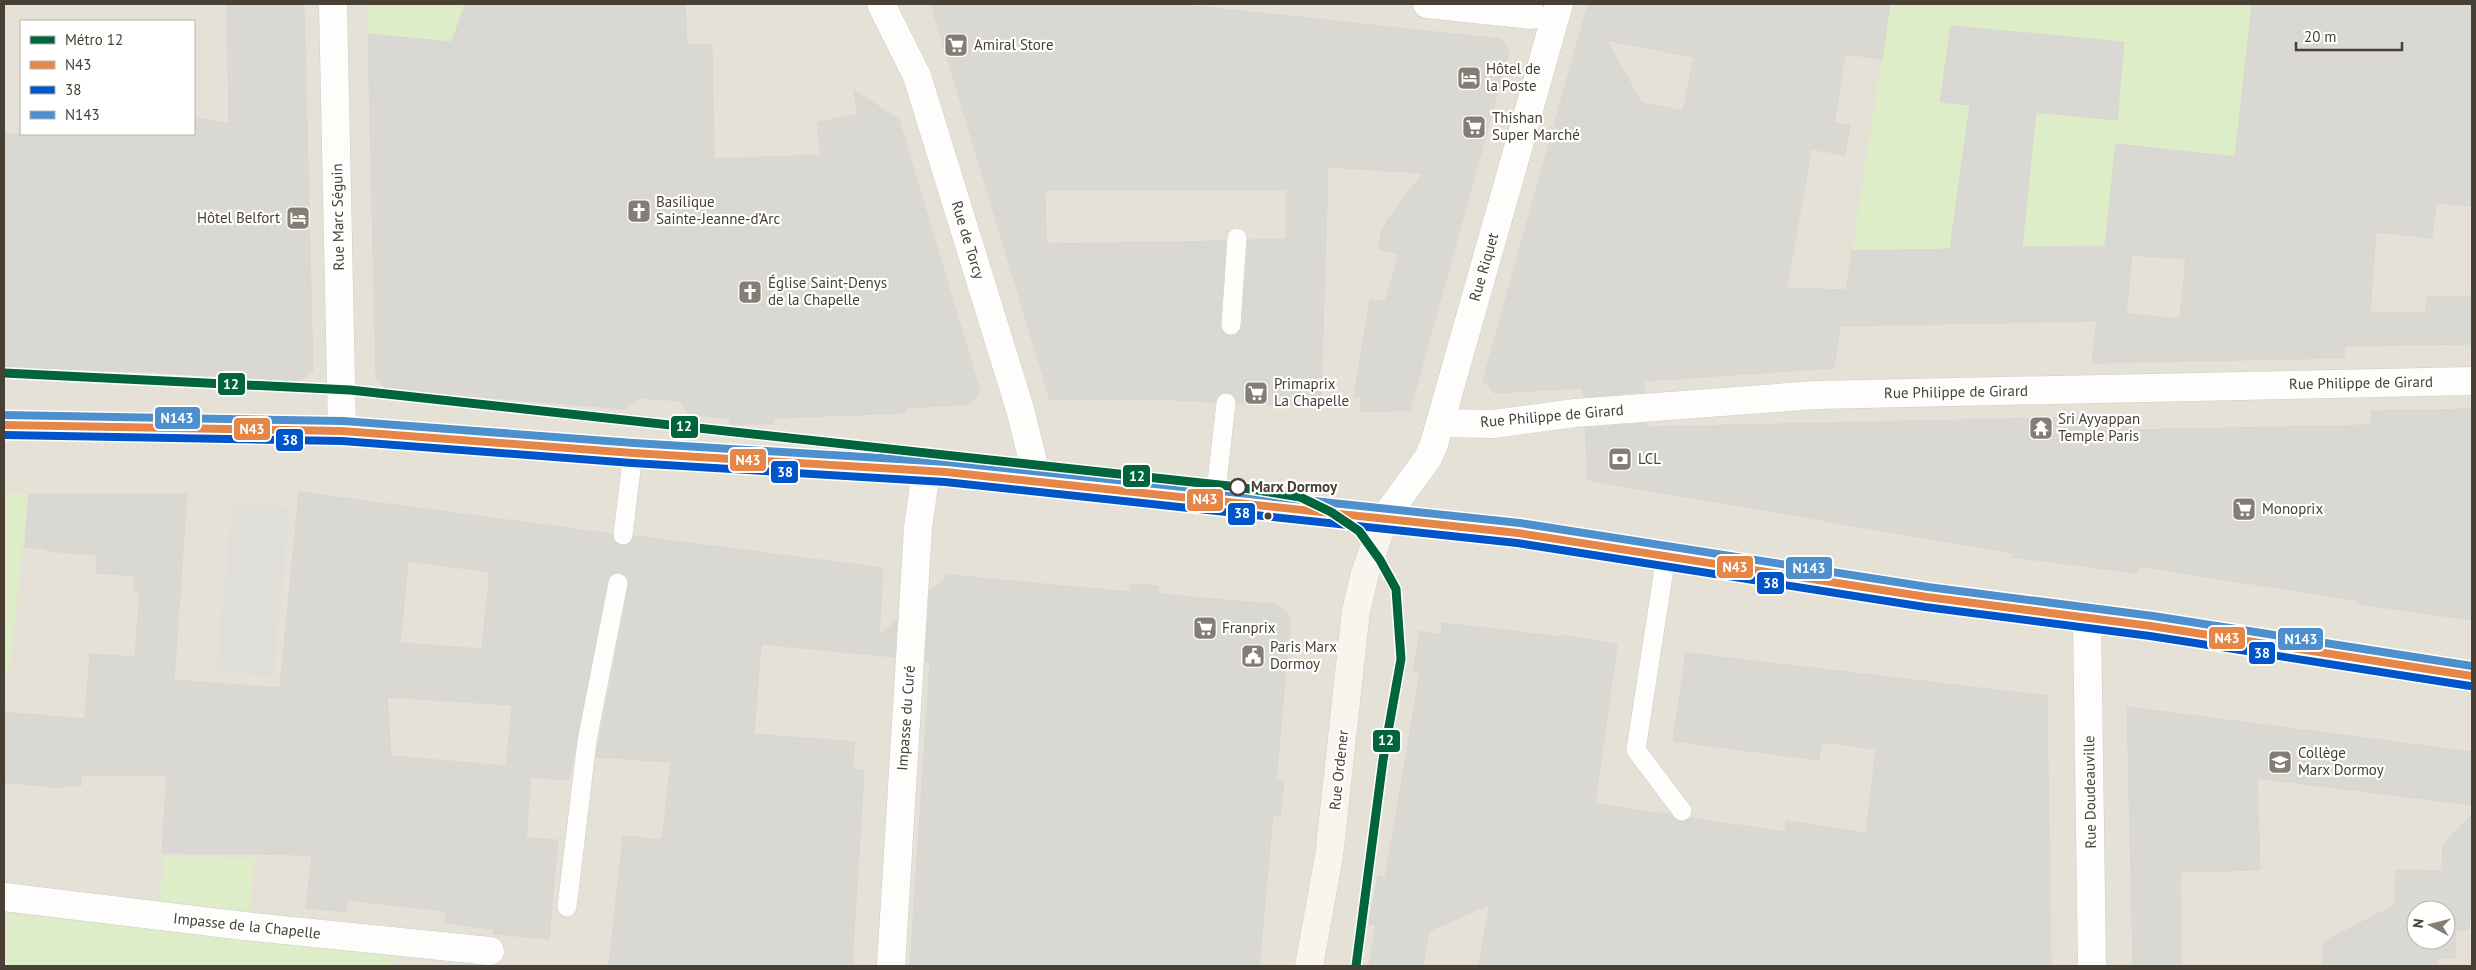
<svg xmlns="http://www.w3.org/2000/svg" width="2476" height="970" viewBox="0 0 2476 970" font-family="'PT Sans',sans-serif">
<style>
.residential{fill:#e5e1d6;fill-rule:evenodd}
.green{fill:#ddedc7}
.parking{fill:#e0ded8}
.building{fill:#dad8d2;stroke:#d9d6cf;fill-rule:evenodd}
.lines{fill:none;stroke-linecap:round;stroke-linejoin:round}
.service-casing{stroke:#cfccc7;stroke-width:20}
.pedestrian-casing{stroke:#cfccc7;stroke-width:29}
.minor-casing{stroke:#cfccc7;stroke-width:29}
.tertiary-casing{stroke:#cfccc7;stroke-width:29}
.secondary-casing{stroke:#d0ccc0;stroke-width:29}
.primary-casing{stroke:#d4ccb5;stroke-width:29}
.service{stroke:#fdfdfc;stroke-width:19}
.pedestrian{stroke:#fdfdfc;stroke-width:28}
.minor{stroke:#fdfdfc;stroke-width:28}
.tertiary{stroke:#fdfdfc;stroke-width:28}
.secondary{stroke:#f7f5ee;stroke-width:28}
.primary{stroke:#f1ede3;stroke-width:28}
.bus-1-casing{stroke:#fff;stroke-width:11}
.bus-2-casing{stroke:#fff;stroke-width:11}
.bus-3-casing{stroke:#fff;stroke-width:11}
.bus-1{stroke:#e68749;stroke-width:8}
.bus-2{stroke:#0055c8;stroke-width:8}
.bus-3{stroke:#4d90cd;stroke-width:8}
.metro-1-casing{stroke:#fff;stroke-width:12}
.metro-1{stroke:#00643c;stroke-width:9}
.stop-dot{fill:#fff;stroke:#484034;stroke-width:2.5}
.bus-dot{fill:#484034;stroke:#fff;stroke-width:2}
.labels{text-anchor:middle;stroke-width:4.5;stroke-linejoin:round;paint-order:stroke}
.poi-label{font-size:15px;fill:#484034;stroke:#fff;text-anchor:start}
.street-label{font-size:15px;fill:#484034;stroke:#fff}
.stop-label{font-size:15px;font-weight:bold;fill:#484034;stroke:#fff;text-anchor:start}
.line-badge{stroke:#fff;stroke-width:2}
.badge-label{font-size:14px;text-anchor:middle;font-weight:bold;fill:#fff}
</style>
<rect width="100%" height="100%" fill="#f0efea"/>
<path class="residential" d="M4,4H2472V966H4ZM21,21H194V134H21ZM2416,910H2446V940H2416Z"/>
<g class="green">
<polygon points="368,4 465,4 452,42 368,34"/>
<polygon points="1890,4 2252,4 2236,156 2116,145 2105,246 2022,247 2036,112 2117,120 2124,42 1952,26 1940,102 1970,105 1950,249 1852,251"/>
<polygon points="4,494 28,494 10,667 4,676"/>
<polygon points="164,856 254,859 249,916 159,908"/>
<polygon points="4,913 395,953 393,966 4,966"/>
</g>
<polygon class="parking" points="233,502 290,507 273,676 216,671"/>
<g class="building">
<polygon points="227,4 304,4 313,371 300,381 148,372 4,367 4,134 194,134 194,117 229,124"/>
<polygon points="465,4 583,4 583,6 685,5 687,45 712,44 714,159 821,155 817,122 858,115 854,90 899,120 980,391 971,404 905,408 905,413 773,418 774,424 730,424 730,418 689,415 679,401 657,399 640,398 625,409 386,389 376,378 368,34 452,42"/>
<path d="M931,4H1176L1501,39L1509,52L1410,410L1361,412V397H1354L1370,301H1385L1399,254L1379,249L1381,233L1388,219L1423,173L1328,167L1321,398H1295L1294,405L1237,403L1233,394L1227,392L1217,396L1215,402L1158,399L1050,400ZM1045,190H1286V239L1248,240L1242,326L1236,335L1230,336L1221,330L1220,324L1226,241L1046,244Z"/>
<path d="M1588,4H1890L1882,59L1845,54L1834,123L1850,125L1845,155L1811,149L1787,288L1846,290L1852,251L1950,249L1970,105L1940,102L1951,26L2124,42L2117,120L2036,112L2022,247L2105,246L2116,144L2235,157L2252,4H2472V206L2436,203L2432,238L2376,232L2370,313L2426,312L2427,297L2472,296V344L2345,346L2344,358L2092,363L2097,321L1840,326L1834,368L1644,381V392L1584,397L1583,388L1494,393L1483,380ZM1606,40L1694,57L1683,111L1642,103ZM2132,255L2186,259L2180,319L2126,314Z"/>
<polygon points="2472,409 2472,620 2359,604 2359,601 2139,566 2137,573 2012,557 2012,553 1588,480 1585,428 1646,423 1646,427 2133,416 2132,430 2276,427 2371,425 2372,411"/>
<path d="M299,492L612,534L613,540L621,546L628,545L634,536L883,568L879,636L897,620L894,657L761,644L754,734L855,742L852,770L864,771L852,966H609L623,836L662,840L671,762L596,757L629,585L628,579L621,572L614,573L607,581L569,780L531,777L526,838L558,840L549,939L494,934V929L445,923L446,911L347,900L346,912L306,908L312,855L162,853L167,776L81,775V786L64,785V788L4,782V712L85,719L90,654L135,657L140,591H134L135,576L96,573L97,555L47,551V549L25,547L29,494H187L174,680L280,688ZM408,561L490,572L482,649L400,643ZM387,697L512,705L506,766L391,756Z"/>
<polygon points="948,575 1130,592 1131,584 1158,586 1157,594 1273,604 1286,611 1290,622 1276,780 1284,780 1280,815 1273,814 1259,966 910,966 930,662 925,661 930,591"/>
<polygon points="1442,623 1563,637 1564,635 1617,645 1595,804 1671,815 1677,821 1683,822 1690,818 1785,832 1786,821 1866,833 1876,749 1822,742 1819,760 1673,741 1686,653 2047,696 2051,966 1479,966 1490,904 1429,931 1423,966 1369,966 1376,925 1369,924 1378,876 1385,878 1420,673 1413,671 1420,631 1441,635"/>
<polygon points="2127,707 2472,752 2472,805 2257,778 2260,870 2180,872 2181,966 2133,966"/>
<path d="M2472,815V910H2470L2469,930H2456L2455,958H2437V966H2323V942L2395,905L2396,870L2442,871L2443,845ZM2416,910H2446V940H2416Z"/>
</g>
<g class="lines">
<g class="service-casing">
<g id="service">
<polyline points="1231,325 1237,238"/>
<polyline points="1215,500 1226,403"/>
<polyline points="623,535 633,453"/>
<polyline points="1666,556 1636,750 1682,811"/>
<polyline points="567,907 587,741 618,583"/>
</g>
</g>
<g class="pedestrian-casing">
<g id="pedestrian">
<polyline points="881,4 917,76 1020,409 1038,482"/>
<polyline points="1427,4 1532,15"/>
</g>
</g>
<g class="minor-casing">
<g id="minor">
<polyline points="333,4 342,431"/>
<polyline points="1440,423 1493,424 1575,413 1816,395 2472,381"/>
<polyline points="4,897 244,926 490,951"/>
<polyline points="891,966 918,528 926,471"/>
</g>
</g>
<g class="tertiary-casing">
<g id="tertiary">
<polyline points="1385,517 1428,458 1434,444 1559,4"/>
<polyline points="2087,618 2092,966"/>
</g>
</g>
<g class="secondary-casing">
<polyline id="secondary" points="1309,966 1329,856 1356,611 1365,573 1385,517"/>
</g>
<g class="primary-casing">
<polyline id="primary" points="4,425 342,431 633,453 946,472 1518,533 1927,597 2151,626 2472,676"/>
</g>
<use href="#service" class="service"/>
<use href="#pedestrian" class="pedestrian"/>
<use href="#minor" class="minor"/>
<use href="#tertiary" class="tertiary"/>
<use href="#secondary" class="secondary"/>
<use href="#primary" class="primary"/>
<g class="bus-1-casing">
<polyline id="bus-1" points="4,425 342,431 633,453 946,472 1518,533 1927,597 2151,626 2472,676"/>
</g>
<g class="bus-2-casing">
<polyline id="bus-2" points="4,435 342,441 632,463 945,482 1517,543 1925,607 2150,636 2470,686"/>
</g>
<g class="bus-3-casing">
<polyline id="bus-3" points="4,415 343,421 634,443 947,462 1520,523 1928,587 2153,616 2472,666"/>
</g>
<use href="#bus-1" class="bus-1"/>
<use href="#bus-2" class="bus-2"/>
<use href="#bus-3" class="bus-3"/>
<g class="metro-1-casing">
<polyline id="metro-1" points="4,373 350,390 1238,487 1300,497 1331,512 1359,531 1380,560 1396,589 1401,659 1383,760 1356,966"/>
</g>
<use href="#metro-1" class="metro-1"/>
</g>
<defs>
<g id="supermarket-square" transform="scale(1.25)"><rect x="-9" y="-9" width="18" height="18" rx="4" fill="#837d74" stroke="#fff"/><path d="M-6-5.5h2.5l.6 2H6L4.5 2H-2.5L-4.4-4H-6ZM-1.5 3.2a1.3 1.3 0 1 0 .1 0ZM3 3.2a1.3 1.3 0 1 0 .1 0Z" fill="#fff"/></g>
<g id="hotel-square" transform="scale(1.25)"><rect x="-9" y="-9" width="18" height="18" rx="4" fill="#837d74" stroke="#fff"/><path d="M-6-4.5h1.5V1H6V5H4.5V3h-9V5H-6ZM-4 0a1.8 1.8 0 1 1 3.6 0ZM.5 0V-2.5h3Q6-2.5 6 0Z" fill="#fff"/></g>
<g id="church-square" transform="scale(1.25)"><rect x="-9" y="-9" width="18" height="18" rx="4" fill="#837d74" stroke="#fff"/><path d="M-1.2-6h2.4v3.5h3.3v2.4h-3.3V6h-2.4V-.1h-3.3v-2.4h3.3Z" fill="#fff"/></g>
<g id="temple-square" transform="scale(1.25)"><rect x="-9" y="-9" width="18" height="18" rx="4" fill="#837d74" stroke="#fff"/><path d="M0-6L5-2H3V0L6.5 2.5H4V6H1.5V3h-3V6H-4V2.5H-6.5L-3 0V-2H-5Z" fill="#fff"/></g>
<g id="bank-square" transform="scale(1.25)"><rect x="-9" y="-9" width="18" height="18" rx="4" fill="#837d74" stroke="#fff"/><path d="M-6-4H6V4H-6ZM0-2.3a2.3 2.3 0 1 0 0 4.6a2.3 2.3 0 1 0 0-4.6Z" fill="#fff"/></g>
<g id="civic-square" transform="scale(1.25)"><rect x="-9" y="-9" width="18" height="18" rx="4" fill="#837d74" stroke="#fff"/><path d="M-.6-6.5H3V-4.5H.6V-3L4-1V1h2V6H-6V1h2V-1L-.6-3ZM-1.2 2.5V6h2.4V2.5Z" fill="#fff"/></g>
<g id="school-square" transform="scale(1.25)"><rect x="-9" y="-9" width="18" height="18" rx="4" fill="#837d74" stroke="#fff"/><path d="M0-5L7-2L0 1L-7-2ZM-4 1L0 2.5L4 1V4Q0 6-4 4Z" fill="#fff"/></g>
</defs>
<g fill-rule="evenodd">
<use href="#supermarket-square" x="956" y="45"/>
<use href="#hotel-square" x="1469" y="78"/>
<use href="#supermarket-square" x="1474" y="127"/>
<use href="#church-square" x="639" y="211"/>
<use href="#hotel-square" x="298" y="218"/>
<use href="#church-square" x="750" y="292"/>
<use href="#supermarket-square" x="1256" y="393"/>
<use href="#temple-square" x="2041" y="428"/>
<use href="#bank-square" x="1620" y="459"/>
<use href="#supermarket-square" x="2244" y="509"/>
<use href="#supermarket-square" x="1205" y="628"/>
<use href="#civic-square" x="1253" y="656"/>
<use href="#school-square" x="2280" y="762"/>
</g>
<circle class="stop-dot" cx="1238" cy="487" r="8"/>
<circle class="bus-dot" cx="1268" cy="516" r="4.5"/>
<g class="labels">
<g class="poi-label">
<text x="974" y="50">Amiral Store</text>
<text x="1486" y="74">Hôtel de<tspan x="1486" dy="17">la Poste</tspan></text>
<text x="1492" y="123">Thishan<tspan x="1492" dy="17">Super Marché</tspan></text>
<text x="656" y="207">Basilique<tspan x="656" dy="17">Sainte-Jeanne-d’Arc</tspan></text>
<text x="280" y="223" text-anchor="end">Hôtel Belfort</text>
<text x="768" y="288">Église Saint-Denys<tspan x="768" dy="17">de la Chapelle</tspan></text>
<text x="1274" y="389">Primaprix<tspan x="1274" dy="17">La Chapelle</tspan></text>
<text x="2058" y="424">Sri Ayyappan<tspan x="2058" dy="17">Temple Paris</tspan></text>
<text x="1638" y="464">LCL</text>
<text x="2262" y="514">Monoprix</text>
<text x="1222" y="633">Franprix</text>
<text x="1270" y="652">Paris Marx<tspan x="1270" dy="17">Dormoy</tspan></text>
<text x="2298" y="758">Collège<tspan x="2298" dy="17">Marx Dormoy</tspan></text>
</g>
<g class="street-label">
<text transform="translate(338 217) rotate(-91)" y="5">Rue Marc Séguin</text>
<text transform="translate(968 240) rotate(73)" y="5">Rue de Torcy</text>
<text transform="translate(1484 267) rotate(-74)" y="5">Rue Riquet</text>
<text transform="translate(2361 383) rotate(-1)" y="5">Rue Philippe de Girard</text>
<text transform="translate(1956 392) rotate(-1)" y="5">Rue Philippe de Girard</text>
<text transform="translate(1552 416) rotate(-5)" y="5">Rue Philippe de Girard</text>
<text transform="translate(906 718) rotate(-86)" y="5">Impasse du Curé</text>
<text transform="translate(1339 770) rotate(-84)" y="5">Rue Ordener</text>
<text transform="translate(2090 792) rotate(-91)" y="5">Rue Doudeauville</text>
<text transform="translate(247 926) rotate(6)" y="5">Impasse de la Chapelle</text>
</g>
<g class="stop-label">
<text x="1251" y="492">Marx Dormoy</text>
</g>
</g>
<g class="line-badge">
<rect x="217" y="372" width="29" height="24" rx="5" fill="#00643c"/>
<rect x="154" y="406" width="47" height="24" rx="5" fill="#4d90cd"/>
<rect x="670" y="415" width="29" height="24" rx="5" fill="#00643c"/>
<rect x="233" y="417" width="38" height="24" rx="5" fill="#e68749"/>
<rect x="275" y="428" width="29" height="24" rx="5" fill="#0055c8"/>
<rect x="729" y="448" width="38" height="24" rx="5" fill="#e68749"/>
<rect x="770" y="460" width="29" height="24" rx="5" fill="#0055c8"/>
<rect x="1122" y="464" width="29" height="24" rx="5" fill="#00643c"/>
<rect x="1186" y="488" width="38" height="24" rx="5" fill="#e68749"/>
<rect x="1227" y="502" width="29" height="24" rx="5" fill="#0055c8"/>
<rect x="1716" y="555" width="38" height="24" rx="5" fill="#e68749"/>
<rect x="1785" y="556" width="48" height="24" rx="5" fill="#4d90cd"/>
<rect x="1756" y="571" width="29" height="24" rx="5" fill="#0055c8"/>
<rect x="2208" y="626" width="38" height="24" rx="5" fill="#e68749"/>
<rect x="2277" y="627" width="47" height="24" rx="5" fill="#4d90cd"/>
<rect x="2248" y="641" width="28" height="24" rx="5" fill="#0055c8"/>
<rect x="1372" y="729" width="29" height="24" rx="5" fill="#00643c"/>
</g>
<g class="badge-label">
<text x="231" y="389">12</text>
<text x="177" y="423">N143</text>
<text x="684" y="431">12</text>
<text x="252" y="434">N43</text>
<text x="290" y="445">38</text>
<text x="748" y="465">N43</text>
<text x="785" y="477">38</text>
<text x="1137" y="481">12</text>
<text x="1205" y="504">N43</text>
<text x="1242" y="518">38</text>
<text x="1735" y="572">N43</text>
<text x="1809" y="573">N143</text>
<text x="1771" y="588">38</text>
<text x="2227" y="643">N43</text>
<text x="2301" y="644">N143</text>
<text x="2262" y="658">38</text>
<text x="1386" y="745">12</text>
</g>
<rect width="2476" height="970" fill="none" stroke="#484034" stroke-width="10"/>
<rect x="20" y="20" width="175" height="115" fill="#ffffff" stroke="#b6b3ae"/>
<rect x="30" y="36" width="25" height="8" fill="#00643c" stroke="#b6b3ae"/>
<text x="65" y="45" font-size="15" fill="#484034">Métro 12</text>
<rect x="30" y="61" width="25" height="8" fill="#e68749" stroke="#b6b3ae"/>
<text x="65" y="70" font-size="15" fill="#484034">N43</text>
<rect x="30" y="86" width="25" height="8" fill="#0055c8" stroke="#b6b3ae"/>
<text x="65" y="95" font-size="15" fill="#484034">38</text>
<rect x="30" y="111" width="25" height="8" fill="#4d90cd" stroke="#b6b3ae"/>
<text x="65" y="120" font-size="15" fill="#484034">N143</text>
<g transform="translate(2431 925) rotate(277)"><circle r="24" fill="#ffffff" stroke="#b6b3ae"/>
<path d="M0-4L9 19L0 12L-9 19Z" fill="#837d74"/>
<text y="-8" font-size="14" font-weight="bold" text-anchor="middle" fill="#484034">N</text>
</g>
<path d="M2296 42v8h106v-8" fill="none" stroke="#484034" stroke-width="2.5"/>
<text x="2304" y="42" font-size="15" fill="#484034" stroke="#ffffff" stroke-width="4" paint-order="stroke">20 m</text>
</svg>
